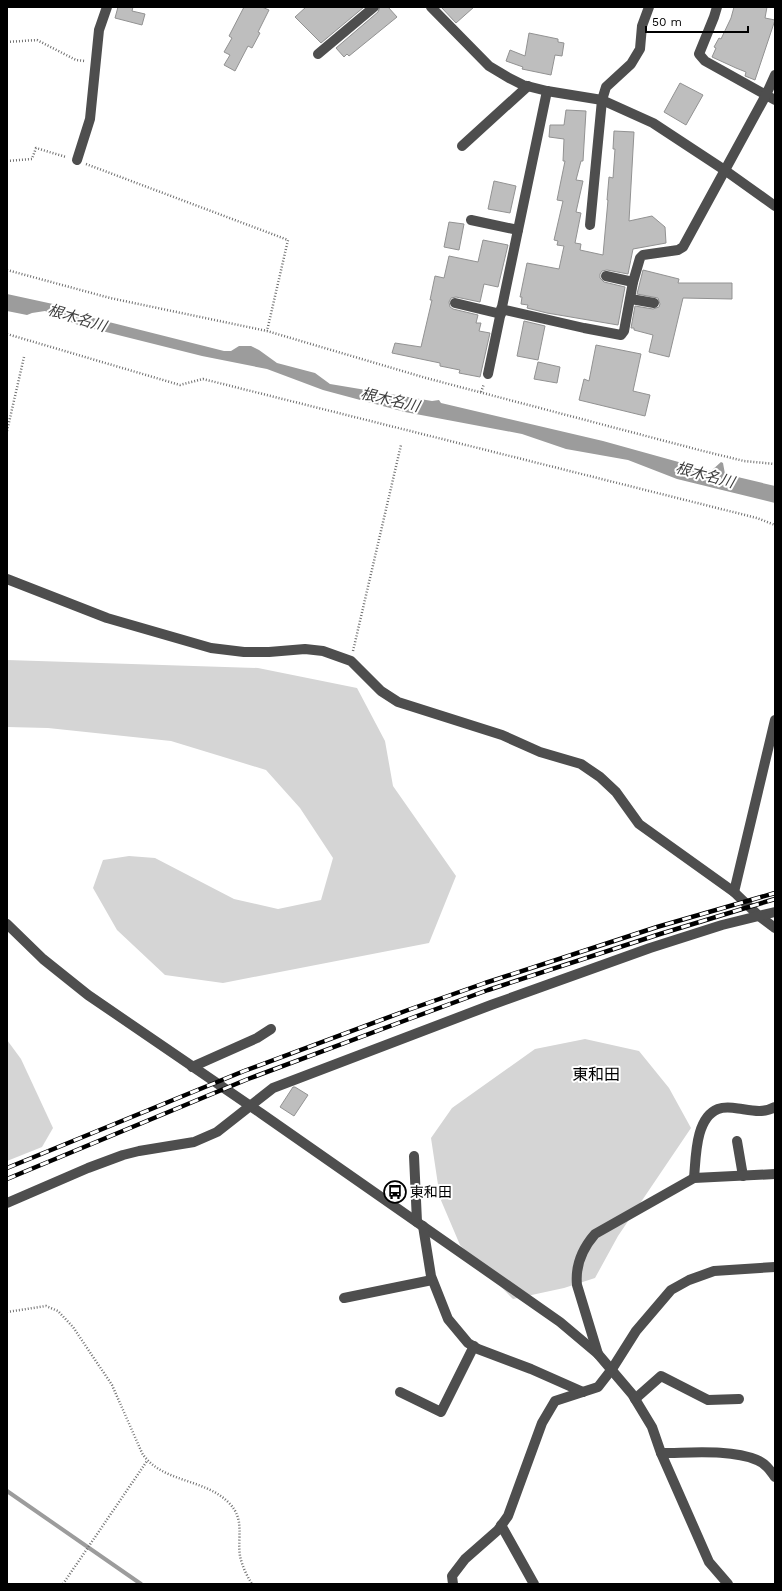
<svg xmlns="http://www.w3.org/2000/svg" width="782" height="1591" viewBox="0 0 782 1591" font-family="'Work Sans','Noto Sans JP',sans-serif">
<style>
.green{fill:#d5d5d5}
.water{fill:#9c9c9c}
.lines{fill:none;stroke-linecap:round;stroke-linejoin:round}
.stream{stroke:#9c9c9c;stroke-width:4}
.building{fill:#bebebe;stroke:#929292}
.path{stroke:#707070;stroke-width:2.5;stroke-dasharray:1 2;stroke-linecap:butt}
.minor{stroke:#4e4e4e;stroke-width:10}
.rail-casing{stroke:#000;stroke-width:4.5}
.rail{stroke:#fff;stroke-width:3;stroke-dasharray:9;stroke-linecap:butt}
.labels{text-anchor:middle;stroke-width:4;stroke-linejoin:round;paint-order:stroke}
.poi-label{font-size:14px;fill:#000;stroke:#fff;text-anchor:start}
.water-label{font-size:15px;font-style:italic;fill:#3d3d3d;stroke:#fff}
.quarter-label{font-size:16px;fill:#000;stroke:#fff}
</style>
<rect width="100%" height="100%" fill="#fff"/>
<g class="green">
<polygon points="7,660 258,668 357,688 385,741 393,786 456,876 429,943 223,983 165,975 117,930 93,888 103,860 129,856 155,858 234,899 278,909 321,900 333,858 300,808 266,770 171,741 48,728 7,727"/>
<polygon points="585,1039 639,1051 669,1088 691,1128 618,1236 595,1278 564,1288 513,1299 460,1245 440,1198 431,1138 452,1108 535,1049"/>
<polygon points="7,1040 21,1059 53,1128 42,1147 7,1161"/>
</g>
<polygon class="water" points="7,294 53,304 85,316 224,351 231,351 239,346 251,346 259,350 277,363 315,373 330,384 432,401 439,400 441,403 603,441 711,471 721,462 723,463 725,474 775,486 775,503 677,479 628,460 566,449 522,434 405,412 323,390 267,369 202,356 78,325 45,311 32,313 27,315 7,311"/>
<g class="lines">
<polyline class="stream" points="7,1491 141,1584"/>
</g>
<g class="building">
<polygon points="118,7 133,7 132,11 145,14 142,25 115,18"/>
<polygon points="244,7 262,7 269,10 258,32 260,33 252,48 248,46 235,71 224,65 230,55 224,52 232,38 229,36"/>
<polygon points="306,7 364,7 321,43 295,17"/>
<polygon points="380,7 388,7 397,17 349,56 347,54 344,57 336,48 378,12"/>
<polygon points="441,7 474,7 456,23"/>
<polygon points="734,7 767,7 765,18 775,20 755,80 745,76 746,72 736,68 712,57 716,48 714,47 719,38 721,39 731,18"/>
<polygon points="529,33 558,39 558,42 564,43 562,56 555,55 551,75 522,69 523,67 506,61 510,50 525,56"/>
<polygon points="680,83 703,95 686,125 664,112"/>
<polygon points="566,110 586,111 583,161 581,161 576,180 583,181 576,212 581,213 575,243 581,244 580,250 603,255 608,200 607,200 609,177 613,178 615,149 613,149 614,131 634,132 629,221 652,216 665,227 666,243 633,249 628,274 607,270 602,271 600,274 600,278 604,282 625,287 618,325 547,313 527,308 528,305 521,304 522,297 520,297 527,263 559,269 564,246 557,245 558,241 554,240 563,201 557,200 565,161 563,161 564,139 549,137 550,125 564,125"/>
<polygon points="494,181 516,186 510,213 488,209"/>
<polygon points="449,222 464,224 459,250 444,247"/>
<polygon points="483,240 508,245 498,287 484,284 480,302 456,297 451,298 449,302 450,307 453,309 478,315 476,323 481,323 479,331 490,333 480,377 459,373 460,370 440,366 440,363 392,353 395,343 421,347 432,300 430,300 435,276 444,278 449,256 478,262"/>
<polygon points="643,270 679,279 678,283 732,283 732,299 683,298 669,357 649,352 653,335 634,330 634,328 631,328 635,306 653,309 659,307 660,304 658,298 637,294"/>
<polygon points="524,321 545,326 538,360 517,356"/>
<polygon points="596,345 641,354 633,391 650,395 645,416 579,400 584,379 589,381"/>
<polygon points="538,362 560,367 557,383 534,379"/>
<polygon points="293,1087 295,1087 308,1095 294,1116 280,1107"/>
</g>
<g class="lines">
<g class="path">
<polyline points="7,42 37,40 76,60 85,61"/>
<polyline points="7,161 32,159 36,148 66,157"/>
<polyline points="86,164 288,240 267,331"/>
<polyline points="7,270 110,298 267,331 426,378 703,451 744,461 775,464"/>
<polyline points="7,334 180,385 203,379 757,518 775,525"/>
<polyline points="481,392 484,384"/>
<polyline points="7,431 24,357"/>
<polyline points="353,651 401,445"/>
<path d="M7,1312L46,1306L58,1311L73,1327L112,1385L142,1453C161,1483 206,1478 230,1504C245,1520 237,1537 240,1556C242,1566 247,1576 252,1584"/>
<polyline points="63,1584 147,1461"/>
</g>
<g class="minor">
<polyline points="431,7 489,66 509,78 523,85 547,91 602,100 653,123 726,171 775,206"/>
<polyline points="717,7 714,17 699,54 705,61 775,100"/>
<polyline points="318,54 374,7"/>
<polyline points="462,146 528,86"/>
<polyline points="77,160 90,119 99,30 107,7"/>
<polyline points="471,220 518,230"/>
<polyline points="590,225 602,100 606,87 631,64 640,49 642,26 649,7"/>
<polyline points="606,276 633,282"/>
<polyline points="631,299 654,303"/>
<polyline points="455,303 501,314"/>
<polyline points="501,309 584,328 621,335 624,331 633,282 640,258 643,255 678,250 683,247 766,95 775,75"/>
<polyline points="488,374 547,91"/>
<polyline points="7,579 107,618 211,648 244,652 269,652 305,649 323,651 351,661 381,691 398,702 502,735 540,752 581,764 600,777 616,792 639,824 734,892 759,916 775,928"/>
<polyline points="734,892 775,720"/>
<polyline points="7,924 43,959 88,995 262,1114 560,1322 598,1354 632,1394 652,1427 661,1453 709,1562 728,1584"/>
<polyline points="192,1067 257,1038 271,1029"/>
<polyline points="737,1141 743,1176"/>
<polyline points="414,1156 417,1222"/>
<path d="M694,1178C696,1158 695,1118 718,1109C726,1106 734,1108 742,1109C754,1111 764,1113 775,1107"/>
<polyline points="7,1203 88,1168 123,1155 139,1151 194,1142 217,1132 273,1088 491,1005 650,948 722,925 775,912"/>
<polyline points="423,1226 431,1276 448,1319 468,1343 478,1349 531,1369 583,1392"/>
<polyline points="344,1298 432,1280"/>
<path d="M598,1354L577,1285C575,1265 582,1249 595,1234L694,1178L775,1174"/>
<polyline points="400,1392 441,1412 474,1346"/>
<polyline points="635,1399 661,1376 708,1400 739,1399"/>
<path d="M661,1453C691,1453 730,1449 757,1460C765,1463 770,1470 775,1477"/>
<polyline points="501,1525 534,1584"/>
<polyline points="453,1584 452,1576 465,1559 498,1530 508,1516 542,1423 555,1401 598,1387 612,1369 636,1331 671,1290 689,1280 714,1271 775,1267"/>
</g>
<g class="rail-casing">
<g id="rail">
<polyline points="7,1168 244,1071 408,1010 485,983 657,927 775,893"/>
<polyline points="7,1179 248,1079 409,1019 488,990 660,934 775,899"/>
</g>
</g>
<use href="#rail" class="rail"/>
</g>
<defs>
<g id="bus-ring" transform="scale(1.15)"><circle r="9.5" fill="#fff" stroke="#000" stroke-width="1.5"/><path d="M-5-6H5V4H4V6H2V4H-2V6H-4V4H-5ZM-3.5-4V0h7V-4ZM-3.5 1.2v1.5H-2V1.2ZM2 1.2v1.5H3.5V1.2Z" fill="#000"/></g>
</defs>
<g fill-rule="evenodd">
<use href="#bus-ring" x="395" y="1192"/>
</g>
<g class="labels">
<g class="poi-label">
<text x="410" y="1197">東和田</text>
</g>
<g class="water-label">
<text transform="translate(77 318) rotate(17)" y="5">根木名川</text>
<text transform="translate(390 400) rotate(13)" y="5">根木名川</text>
<text transform="translate(705 475) rotate(15)" y="5">根木名川</text>
</g>
<g class="quarter-label">
<text x="596" y="1080">東和田</text>
</g>
</g>
<rect width="782" height="1591" fill="none" stroke="#000000" stroke-width="16"/>
<path d="M646 26v6h102v-6" fill="none" stroke="#000000" stroke-width="2"/>
<text x="652" y="26" font-size="12" fill="#000000" stroke="#ffffff" stroke-width="3" paint-order="stroke">50 m</text>
</svg>
